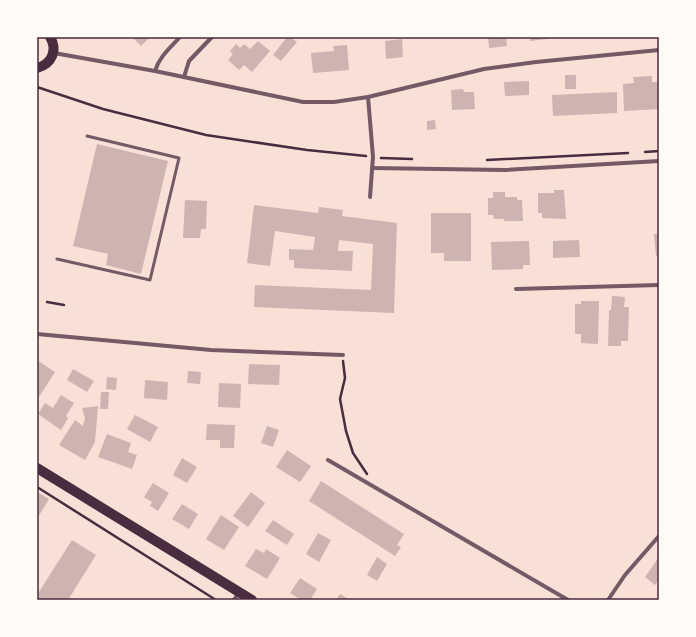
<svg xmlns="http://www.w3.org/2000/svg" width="696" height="637" viewBox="0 0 696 637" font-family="Cabin,sans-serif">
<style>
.building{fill:#ccb4b1}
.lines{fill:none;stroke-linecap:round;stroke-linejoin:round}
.path{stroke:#4a2c40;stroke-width:2.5}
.service{stroke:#755966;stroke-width:3}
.minor{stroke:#755966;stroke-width:4}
.primary{stroke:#4a2c40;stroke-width:10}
.neatline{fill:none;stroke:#4a2c40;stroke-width:1.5}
</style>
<rect width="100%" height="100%" fill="#f7e1d7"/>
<g class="building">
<polygon points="132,37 150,37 141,46"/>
<polygon points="287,37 290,37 297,42 281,61 273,55"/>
<polygon points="488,37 506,37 507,46 489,48"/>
<polygon points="530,37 548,37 548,39 530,41"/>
<polygon points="402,39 403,57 386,59 385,41"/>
<polygon points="258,41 270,51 252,72 244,65 239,70 228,60 233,54 230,51 236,44 240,48 244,44 250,49"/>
<polygon points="347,45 349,70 313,73 311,53 334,51 333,46"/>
<rect x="565" y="75" width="11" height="14"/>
<polygon points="652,76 652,82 659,82 659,109 624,111 623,84 634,83 633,77"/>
<polygon points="529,81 529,95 505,96 504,82"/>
<polygon points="463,89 464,92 474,92 475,109 452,110 451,90"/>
<polygon points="617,92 617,113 553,116 552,95"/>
<polygon points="435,120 436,129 427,130 427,121"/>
<polygon points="97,144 168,161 141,274 106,265 108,254 73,246"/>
<polygon points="554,190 564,190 566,219 542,218 542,213 538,213 538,193 554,193"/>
<polygon points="493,192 505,192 505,197 517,197 517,200 522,200 523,221 504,221 504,219 494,219 493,215 488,215 488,198 493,198"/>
<polygon points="185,200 207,201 206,229 201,229 200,238 183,238"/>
<polygon points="254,205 318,213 319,207 343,210 342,216 397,223 394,313 254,307 255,285 371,290 373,244 339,240 338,251 353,251 352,271 294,268 294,260 289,260 289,249 313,250 315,237 275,231 270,266 247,263"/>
<polygon points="431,213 471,213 471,261 444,261 444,253 431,253"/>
<polygon points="654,234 659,234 659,256 656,256"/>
<polygon points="579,240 580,257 553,258 553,241"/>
<polygon points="529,241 530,265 523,265 523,269 492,270 491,242"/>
<polygon points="612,296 625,297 624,307 629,307 628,341 621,341 621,346 608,346 609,310 611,310"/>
<polygon points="581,301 599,301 598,344 581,343 581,334 575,334 575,304 581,304"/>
<polygon points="37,360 55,372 37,400"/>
<polygon points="249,364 280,365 279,385 248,384"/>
<polygon points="73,369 94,381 87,392 67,380"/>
<polygon points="188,371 201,372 200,384 187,383"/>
<polygon points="107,377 117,378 116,390 106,389"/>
<polygon points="145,380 168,382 167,400 144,398"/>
<polygon points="219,383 241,384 240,408 218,407"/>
<polygon points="101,392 109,392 108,409 100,409"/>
<polygon points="61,395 74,403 66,416 68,418 61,430 38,414 45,403 53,408"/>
<polygon points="98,406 95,442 85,460 59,445 75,420 83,426 85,418 82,408"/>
<polygon points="135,415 158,427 150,442 127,429"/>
<polygon points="207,424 235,425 234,448 220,448 220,440 206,440"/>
<polygon points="267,426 279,430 273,447 261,443"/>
<polygon points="107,434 131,443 128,452 137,455 132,469 98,457"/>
<polygon points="287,450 311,466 300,482 276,467"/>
<polygon points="182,458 197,467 187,483 173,475"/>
<polygon points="321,481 404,534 397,545 401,547 395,556 309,501"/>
<polygon points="153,483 169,493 158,511 150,506 152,502 144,497"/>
<polygon points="37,492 49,499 37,519"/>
<polygon points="251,492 265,503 248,527 233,516"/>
<polygon points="182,504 198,514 189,529 172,519"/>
<polygon points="221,515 239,527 224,550 206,539"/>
<polygon points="273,520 294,534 287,545 265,531"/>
<polygon points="318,533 331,540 319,562 306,554"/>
<polygon points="72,540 96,555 68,600 37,600 37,595"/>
<polygon points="256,549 264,553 266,549 280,558 267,579 245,566"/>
<polygon points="377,557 387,564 377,581 367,575"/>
<polygon points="659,557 659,580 655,585 645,577"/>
<polygon points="300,578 317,589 310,600 301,600 290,593"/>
<polygon points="340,594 350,600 336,600"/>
</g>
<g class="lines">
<g class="path">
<polyline points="37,87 103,109 206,135 307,150 366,156"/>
<polyline points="645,152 659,151"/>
<polyline points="381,158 412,159"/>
<polyline points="487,160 628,153"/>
<polyline points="47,302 64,305"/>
<polyline points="343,361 345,378 340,399 346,431 353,453 367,474"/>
<polyline points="37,487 216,600"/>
</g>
<polyline class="service" points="57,259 150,280 179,158 87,136"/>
<g class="minor">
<polyline points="54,53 155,71 303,102 334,102 368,97 484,69 536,62 659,50"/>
<path d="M155,71C159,57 170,48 180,37"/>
<polyline points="184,77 189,61 212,37"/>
<polyline points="368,97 373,157 370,197"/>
<polyline points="372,168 505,170 659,161"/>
<polyline points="516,289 659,285"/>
<polyline points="37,334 211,350 343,355"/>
<polyline points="328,460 568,600"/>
<polyline points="234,600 239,592"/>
<polyline points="608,600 625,575 659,536"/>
</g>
<g class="primary">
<path d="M37,68C52,64 58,50 50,37"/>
<polyline points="37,468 252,600"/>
</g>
</g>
<rect width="696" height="637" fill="none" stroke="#fffaf5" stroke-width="76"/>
<rect x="38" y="38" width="620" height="561" class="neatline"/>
</svg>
